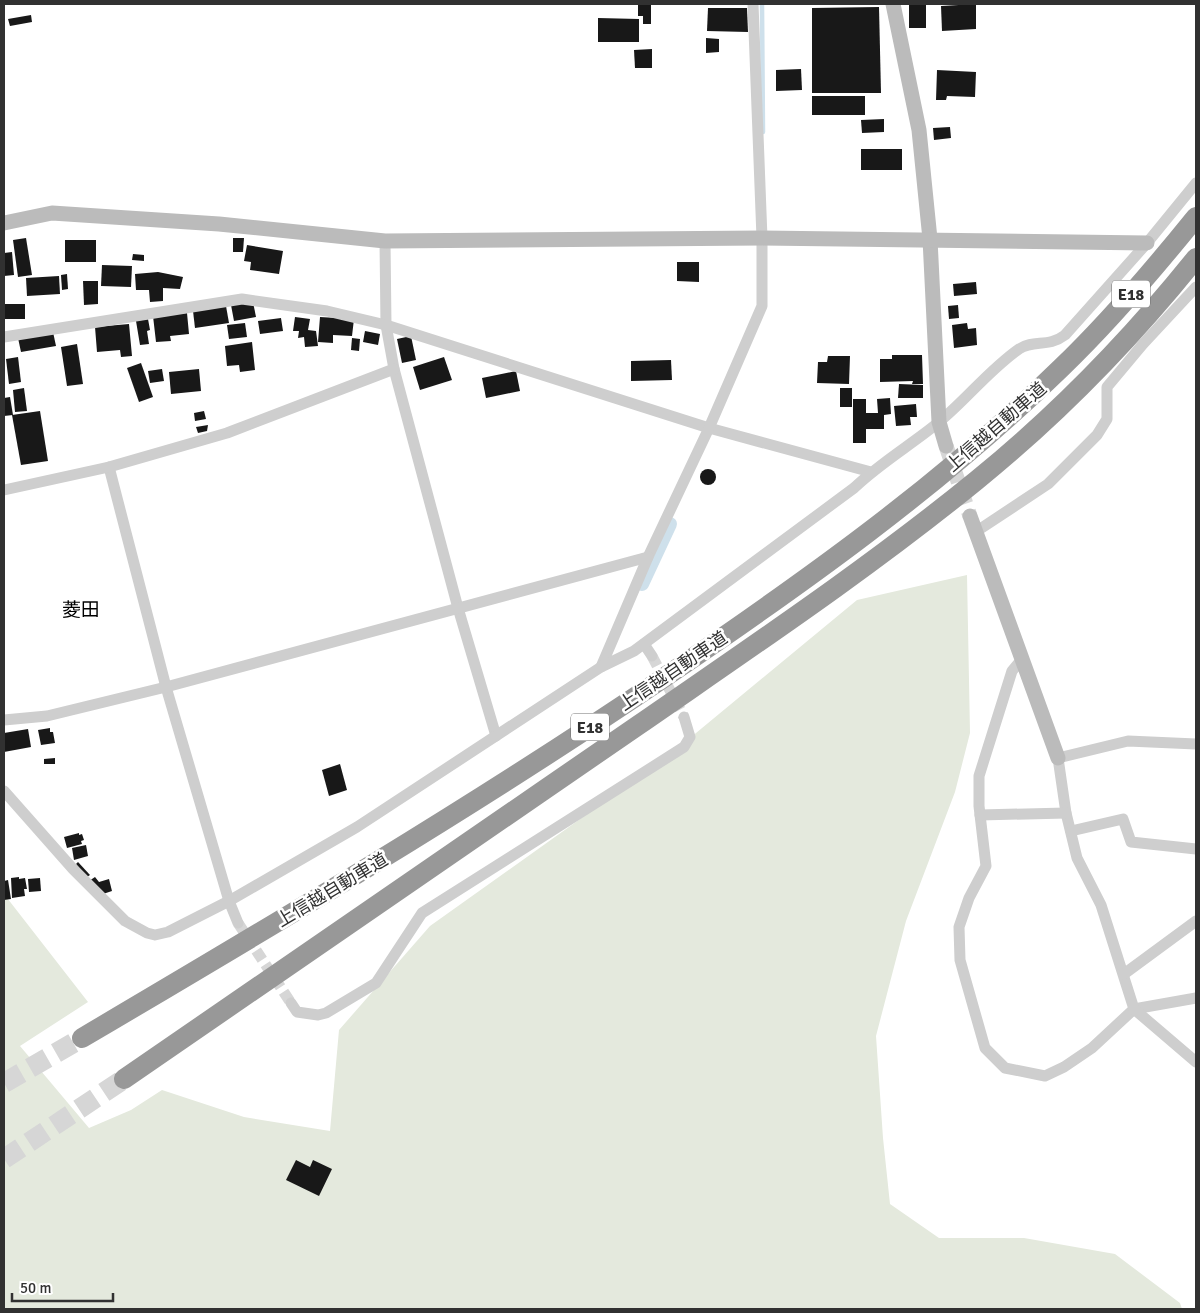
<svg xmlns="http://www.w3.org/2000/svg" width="1200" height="1313" viewBox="0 0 1200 1313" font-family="Signika,'Noto Sans JP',sans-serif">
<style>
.green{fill:#e4e9dd}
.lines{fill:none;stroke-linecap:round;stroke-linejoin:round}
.stream{stroke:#cee0eb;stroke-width:4.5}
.canal{stroke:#cee0eb;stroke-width:14}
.building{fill:#181818}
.street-tunnel{stroke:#d6d6d6;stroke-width:11;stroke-dasharray:11 5.5;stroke-linecap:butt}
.secondary-tunnel{stroke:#d6d6d6;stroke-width:15;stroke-dasharray:15 8;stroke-linecap:butt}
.highway-tunnel{stroke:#d6d6d6;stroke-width:20;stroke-dasharray:20 10;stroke-linecap:butt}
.street{stroke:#cecece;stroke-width:11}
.secondary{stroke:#bbb;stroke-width:15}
.highway{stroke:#989898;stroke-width:20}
.labels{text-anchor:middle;stroke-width:5;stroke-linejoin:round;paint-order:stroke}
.shield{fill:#fff;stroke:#6f6f6f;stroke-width:1}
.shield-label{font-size:16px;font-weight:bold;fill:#313131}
.street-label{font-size:18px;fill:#313131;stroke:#fff}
.neighbourhood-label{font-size:19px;fill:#000;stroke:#fff}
</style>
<rect width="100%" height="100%" fill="#fff"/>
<polygon class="green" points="967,575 970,733 955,792 906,921 876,1036 883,1138 890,1204 939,1238 1024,1238 1115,1254 1180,1303 1182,1309 4,1309 4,894 88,1002 20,1046 89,1128 131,1110 162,1090 244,1117 330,1131 339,1030 430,926 667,757 857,600"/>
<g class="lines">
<polyline class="stream" points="762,4 763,132"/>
<polyline class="canal" points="642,584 670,524"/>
</g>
<g class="building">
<polygon points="638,4 651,4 651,24 643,24 643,16 638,16"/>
<polygon points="976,4 976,29 942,31 941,6"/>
<rect x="909" y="5" width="17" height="23"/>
<polygon points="879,7 881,93 812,93 812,8"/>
<polygon points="708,8 747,8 748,32 707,31"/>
<polygon points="31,15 32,22 10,26 8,19"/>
<polygon points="598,18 639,19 639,42 598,42"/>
<polygon points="706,38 719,39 719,52 706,53"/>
<polygon points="652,49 652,68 635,68 634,50"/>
<polygon points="801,69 802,90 776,91 776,70"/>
<polygon points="937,70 976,72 975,97 947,96 946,100 936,100"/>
<rect x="812" y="96" width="53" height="19"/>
<polygon points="884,119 884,132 862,133 861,120"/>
<polygon points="950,127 951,138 934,140 933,128"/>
<rect x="861" y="149" width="41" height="21"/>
<polygon points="26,238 32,275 18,277 13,240"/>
<polygon points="233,238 244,238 243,252 233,252"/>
<rect x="65" y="240" width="31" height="22"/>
<polygon points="247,245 283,251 279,274 250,270 251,262 244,261"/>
<polygon points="12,252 14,275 4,276 4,253"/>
<polygon points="133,254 144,255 144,261 132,260"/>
<polygon points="677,262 699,262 699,282 677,281"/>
<polygon points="102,265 132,266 131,287 101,286"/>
<polygon points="158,272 183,277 180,289 163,288 163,301 150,302 149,290 136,290 135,274"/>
<polygon points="67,274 68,289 62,290 61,275"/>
<polygon points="59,276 60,294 27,296 26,278"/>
<polygon points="83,281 98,281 98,304 84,305"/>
<polygon points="976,282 977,294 954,296 953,284"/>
<polygon points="253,302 256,317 234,321 231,305"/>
<rect x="5" y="304" width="20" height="15"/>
<polygon points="958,305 959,318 949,319 948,306"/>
<polygon points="226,306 229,323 195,328 193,311"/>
<polygon points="187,313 189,334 170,336 171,341 156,342 153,316"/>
<polygon points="295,317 310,319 308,330 316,331 318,346 305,347 304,337 298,338 299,331 293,331"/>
<polygon points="320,317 354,319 352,336 333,335 333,343 318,342"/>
<polygon points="281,318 283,331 260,334 258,321"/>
<polygon points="148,319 150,330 147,331 149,344 140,345 136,321"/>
<polygon points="245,323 247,337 229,339 227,325"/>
<polygon points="967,323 968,329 976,328 977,345 954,348 952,325"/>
<polygon points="129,324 132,356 121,357 120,350 97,352 95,327"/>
<polygon points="365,331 380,334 378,345 363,342"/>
<polygon points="53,332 56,346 21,352 18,338"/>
<polygon points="411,336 416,360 402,363 397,339"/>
<polygon points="352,338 360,339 359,351 351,350"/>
<polygon points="252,342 255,370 240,372 239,365 227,366 225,346"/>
<polygon points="77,344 83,384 67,386 61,347"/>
<polygon points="892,355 922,355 923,384 912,384 913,381 880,382 880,359 892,359"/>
<polygon points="828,356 850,356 849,384 817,383 818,362 827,362"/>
<polygon points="18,357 21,382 9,384 6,359"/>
<polygon points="444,357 452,380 420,390 413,367"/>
<polygon points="671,360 672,380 631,381 631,361"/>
<polygon points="141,363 153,397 139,402 127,368"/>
<polygon points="162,369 164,381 150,383 148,371"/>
<polygon points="199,369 201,391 171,394 169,372"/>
<polygon points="516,371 520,391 486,398 482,378"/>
<polygon points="899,384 923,385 923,398 898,398"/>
<polygon points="24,388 27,411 15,412 13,390"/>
<rect x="840" y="388" width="12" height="19"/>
<polygon points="10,397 13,415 4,416 4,398"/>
<polygon points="890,398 891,414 884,415 884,429 866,429 866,443 853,443 853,399 866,399 866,413 878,413 877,399"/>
<polygon points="916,404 917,417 910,417 911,425 896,426 894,406"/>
<polygon points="40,411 48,461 21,465 12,415"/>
<polygon points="204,411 206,419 195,421 194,413"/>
<polygon points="208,425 207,431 198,433 196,427"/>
<circle cx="708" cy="477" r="8"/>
<polygon points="50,728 50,732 53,732 55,743 41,745 38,730"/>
<polygon points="28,729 31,747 4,752 4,733"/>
<polygon points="55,758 55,764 44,764 44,759"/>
<polygon points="340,764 347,790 329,796 322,770"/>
<polygon points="79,833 79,835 82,834 84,840 81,841 82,844 67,848 64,837"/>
<polygon points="86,845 88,856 74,860 72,848"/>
<polygon points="78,862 90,875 87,877 76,864"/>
<polygon points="19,877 19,879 25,878 27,889 24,889 25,896 12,898 11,878"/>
<polygon points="95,877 99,882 109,879 112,891 103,894 89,881"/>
<polygon points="40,878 41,891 29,892 28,879"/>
<polygon points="8,880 11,899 4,900 4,881"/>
<polygon points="296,1160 310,1167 313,1160 332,1169 319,1196 286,1180"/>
</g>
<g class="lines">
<g class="street-tunnel">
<polyline points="652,656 684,717"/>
<polyline points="238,923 291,1003"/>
</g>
<polyline class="secondary-tunnel" points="946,446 970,516"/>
<g class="highway-tunnel">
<polyline points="4,1083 82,1038"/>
<polyline points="4,1159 124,1079"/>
</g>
<g class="street">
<polyline points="385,241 386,325 394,369 458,608 496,736"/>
<polyline points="4,337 242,299 327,311 386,325 709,428 871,472"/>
<polyline points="109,467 166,687 229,901 238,923"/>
<polyline points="4,490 109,467 227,433 394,369"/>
<polyline points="977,531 1048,484 1097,435 1107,419 1107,387 1143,344 1196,287"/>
<polyline points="644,644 652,656"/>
<polyline points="1022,659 1012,671 979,776 979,806 986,866 969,898 959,927 960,960 985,1048 1005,1068 1045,1076 1064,1067 1092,1048 1134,1009 1196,998"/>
<polyline points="601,667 648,557 709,428 762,306 762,238 753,4"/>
<polyline points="4,720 47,716 166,687 648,557"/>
<polyline points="1196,744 1128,741 1058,758 1066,813 1077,858 1101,905 1134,1009 1196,1062"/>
<path d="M4,791L73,869L125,921L147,933L155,935L168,932L229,901L357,827L601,667L634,651L854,488C880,463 911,445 939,422C967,399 989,370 1019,349C1034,339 1048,348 1065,335L1147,243L1196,183"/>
<polyline points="980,815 1066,813"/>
<polyline points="1071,831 1123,819 1131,842 1196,849"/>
<polyline points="1124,974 1196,921"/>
<polyline points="291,1003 297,1012 318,1015 326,1013 376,983 422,913 684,747 690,737 684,717"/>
</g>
<g class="secondary">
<polyline points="893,4 919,130 930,239 939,422 946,446"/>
<polyline points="4,223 52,213 219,224 385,241 762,238 1147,243"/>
<polyline points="970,516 1058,758"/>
</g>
<g class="highway">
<path d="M82,1038C277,923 471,808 659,681C799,586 939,487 1061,368C1110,321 1154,269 1196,217"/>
<path d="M124,1079C297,961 468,842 640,724C754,645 869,568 977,480C1057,415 1131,339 1196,258"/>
</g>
</g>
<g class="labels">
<g class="shield">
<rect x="1112" y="280.5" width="38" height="27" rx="4"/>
<rect x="571" y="713.5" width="38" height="27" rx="4"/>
</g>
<g class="shield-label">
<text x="1131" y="300">E18</text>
<text x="590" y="733">E18</text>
</g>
<g class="street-label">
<text transform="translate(996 427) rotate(-41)" y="6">上信越自動車道</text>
<text transform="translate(673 671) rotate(-34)" y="6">上信越自動車道</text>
<text transform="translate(332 890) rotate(-31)" y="6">上信越自動車道</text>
</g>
<g class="neighbourhood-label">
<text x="81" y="616">菱田</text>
</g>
</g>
<rect width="1200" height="1313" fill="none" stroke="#313131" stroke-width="10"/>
<path d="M12 1293v8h101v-8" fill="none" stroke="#313131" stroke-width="2.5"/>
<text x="20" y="1293" font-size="15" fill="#313131" stroke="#ffffff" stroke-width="4" paint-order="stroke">50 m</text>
</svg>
